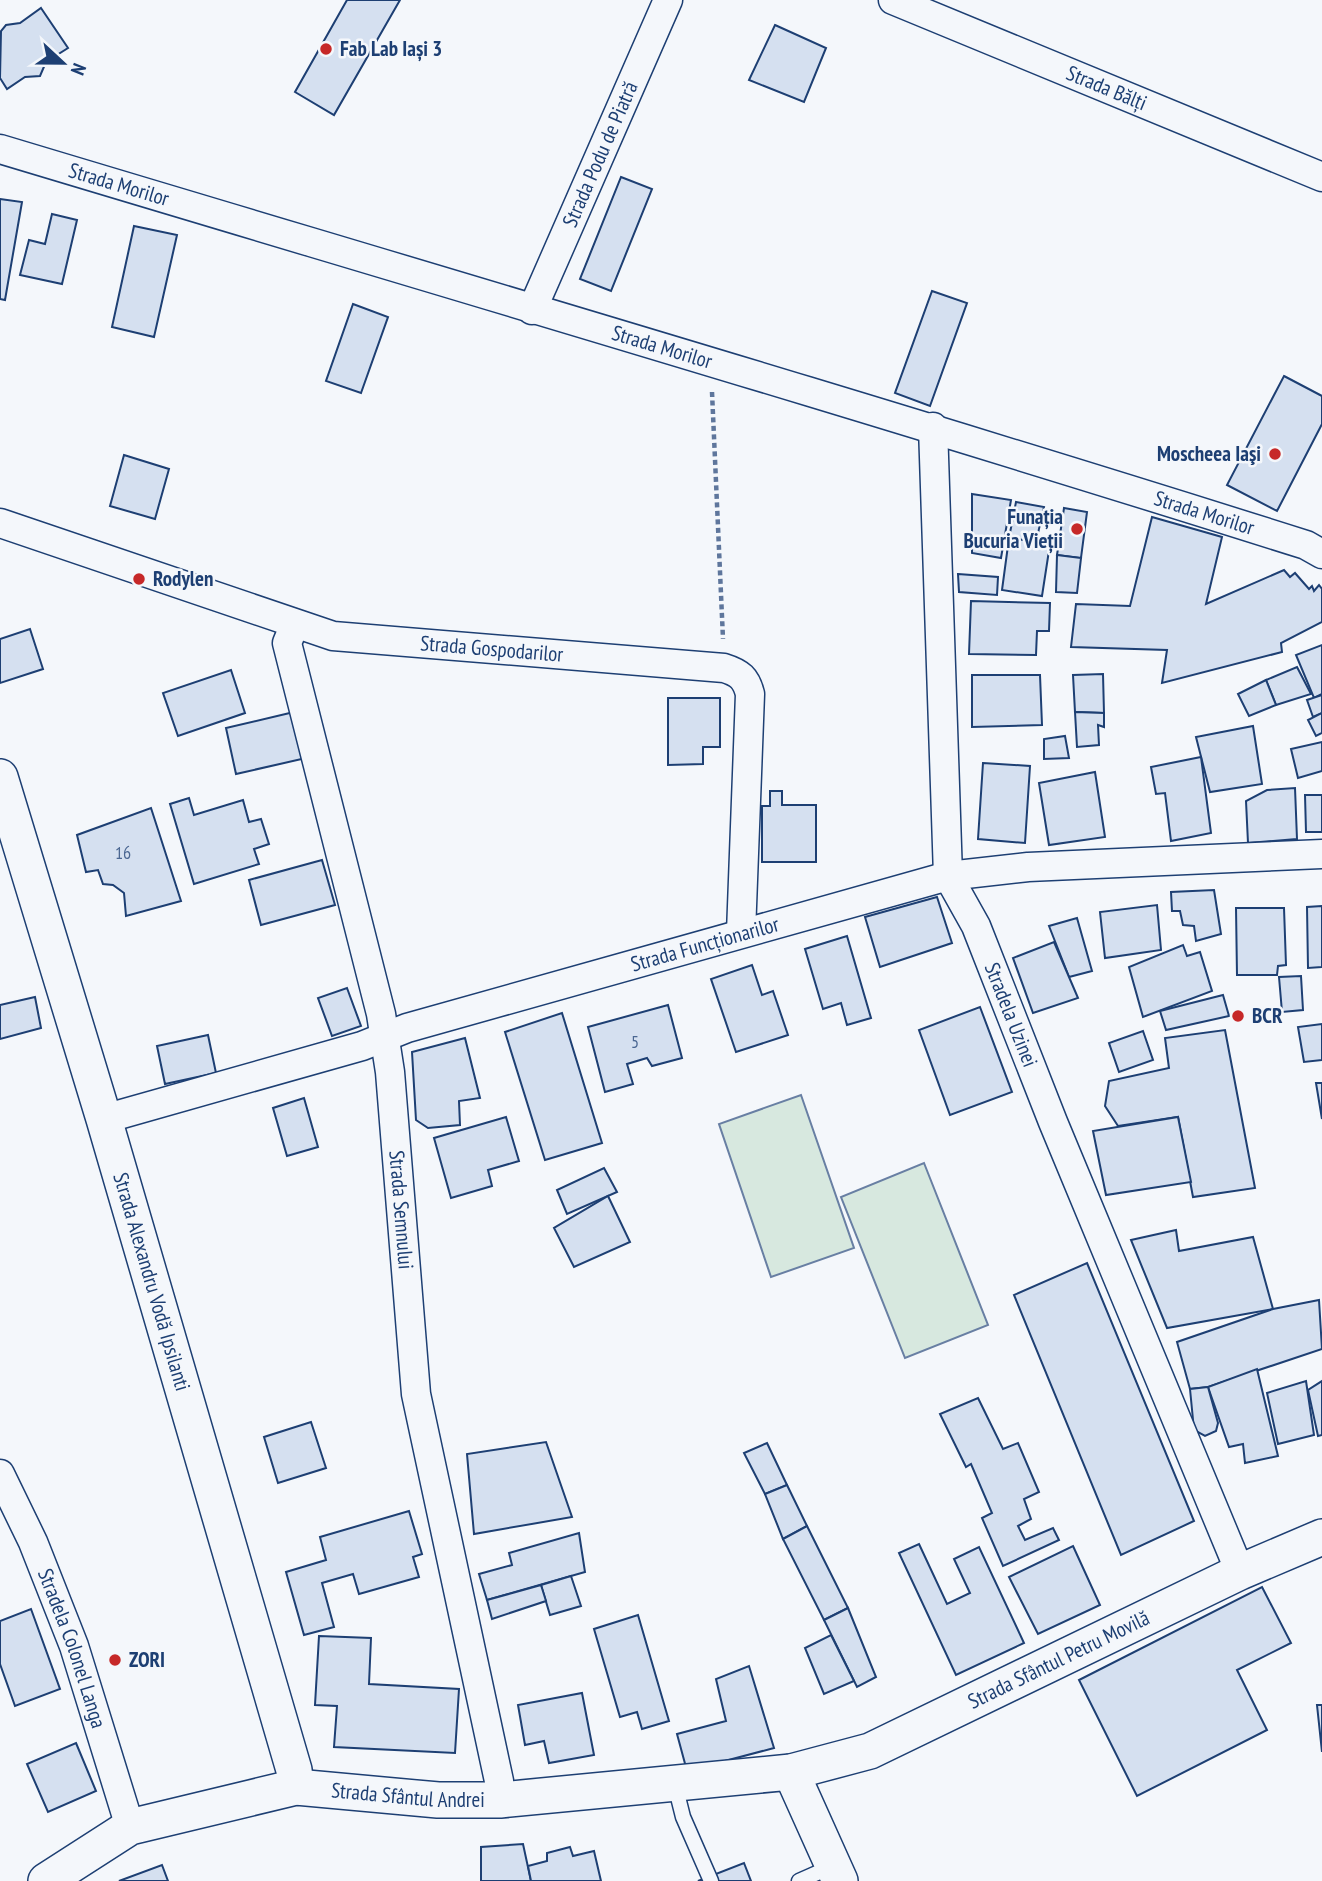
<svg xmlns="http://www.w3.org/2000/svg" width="1322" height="1881" viewBox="0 0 1322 1881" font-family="'PT Sans Narrow',sans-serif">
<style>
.green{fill:#d7e8df;stroke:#687fa3;stroke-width:2}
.building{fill:#d5e0f0;stroke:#1d3f73;stroke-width:2}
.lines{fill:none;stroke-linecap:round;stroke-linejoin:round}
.service-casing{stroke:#1d3f73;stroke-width:17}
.minor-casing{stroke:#1d3f73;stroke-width:31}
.tertiary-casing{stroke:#1d3f73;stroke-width:38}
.path{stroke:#5e769c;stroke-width:4.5;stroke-dasharray:5 3.5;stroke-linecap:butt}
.service{stroke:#f4f7fb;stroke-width:14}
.minor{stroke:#f4f7fb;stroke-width:28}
.tertiary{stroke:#f4f7fb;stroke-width:35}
.poi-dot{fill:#c62828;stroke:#f4f7fb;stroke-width:2.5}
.labels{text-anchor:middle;stroke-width:5;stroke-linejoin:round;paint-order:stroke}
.number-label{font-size:18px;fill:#4b6792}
.poi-label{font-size:21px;font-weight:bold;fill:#1d3f73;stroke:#f4f7fb;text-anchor:start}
.street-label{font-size:21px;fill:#1d3f73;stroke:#f4f7fb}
</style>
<rect width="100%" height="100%" fill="#f4f7fb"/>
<g class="green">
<polygon points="801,1095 854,1248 771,1277 719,1124"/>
<polygon points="924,1163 988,1325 905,1358 841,1197"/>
</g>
<g class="building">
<polygon points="347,0 400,0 334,115 295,92"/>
<polygon points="41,8 68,48 46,62 40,76 25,77 7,89 0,78 1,31 6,25 20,23"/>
<polygon points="775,25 826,48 804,102 749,80"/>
<polygon points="621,177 652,189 611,291 580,279"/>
<polygon points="0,199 22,202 5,300 0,299"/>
<polygon points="52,214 77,220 62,284 20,275 29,240 45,244"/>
<polygon points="134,226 177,235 154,337 112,327"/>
<polygon points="932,291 967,303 930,406 895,393"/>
<polygon points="353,304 388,317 361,393 326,381"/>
<polygon points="1284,376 1322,396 1322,424 1277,511 1227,485"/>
<polygon points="124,455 169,469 155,519 110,506"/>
<polygon points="972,494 1011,500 1001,558 972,553"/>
<polygon points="1016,502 1044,507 1036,542 1009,538"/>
<polygon points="1064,508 1087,512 1081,558 1057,555"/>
<polygon points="1152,517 1222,537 1206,604 1284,570 1290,577 1295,573 1309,589 1312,586 1314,591 1319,585 1322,589 1322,622 1281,643 1282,652 1162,683 1167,650 1071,647 1076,604 1130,606"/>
<polygon points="1009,538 1050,544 1042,596 1002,590"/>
<polygon points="1057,555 1081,558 1077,593 1056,592"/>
<polygon points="958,574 998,577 997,595 959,592"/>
<polygon points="971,601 1050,603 1049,631 1037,631 1036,655 969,654"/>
<polygon points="30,629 43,669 0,683 0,639"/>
<polygon points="1322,645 1322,694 1314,698 1296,655"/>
<polygon points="1297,667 1311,694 1276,705 1266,680"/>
<polygon points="231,670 245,713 178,736 163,693"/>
<polygon points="1103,674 1104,713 1075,712 1073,675"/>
<polygon points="972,675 1040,675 1042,725 972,727"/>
<polygon points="1266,680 1276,705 1249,716 1238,694"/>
<polygon points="1322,695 1322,713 1313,717 1307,700"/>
<polygon points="668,698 720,698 720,747 703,747 703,764 668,765"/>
<polygon points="294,712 306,758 236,774 226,728"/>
<polygon points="1075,712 1104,713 1104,727 1098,725 1099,745 1077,747"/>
<polygon points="1322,713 1322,733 1316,736 1308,720"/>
<polygon points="1253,726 1262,784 1210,792 1196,737"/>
<polygon points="1065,736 1069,758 1044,759 1044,739"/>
<polygon points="1322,742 1322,771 1298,778 1291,749"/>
<polygon points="1201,757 1211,833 1171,841 1165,793 1156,794 1151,767"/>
<polygon points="983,763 1030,766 1025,843 978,839"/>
<polygon points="1095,772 1105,837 1049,845 1039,783"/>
<polygon points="1295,788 1297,839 1248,843 1246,801 1267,790"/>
<polygon points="770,791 782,791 782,805 816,805 816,862 762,862 762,806 770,806"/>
<polygon points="1305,795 1322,795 1322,832 1306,832"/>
<polygon points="189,798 194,815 243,800 249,822 261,819 269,844 254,849 259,864 194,884 170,804"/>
<polygon points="151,808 181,901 126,916 124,893 113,885 103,884 98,870 86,872 77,835"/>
<polygon points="322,860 335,905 261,925 249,880"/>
<polygon points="1214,890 1221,934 1196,941 1194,926 1183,925 1180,911 1172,911 1171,892"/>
<polygon points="937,897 952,943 880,967 865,917"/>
<polygon points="1157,905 1161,950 1105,958 1100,912"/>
<polygon points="1322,906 1322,967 1308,968 1307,907"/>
<polygon points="1236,908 1284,908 1286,965 1278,966 1277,975 1237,975"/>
<polygon points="1077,918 1092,971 1069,977 1049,926"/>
<polygon points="847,936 871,1018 847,1025 841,1003 823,1009 805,949"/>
<polygon points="1054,942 1078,998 1033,1013 1013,958"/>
<polygon points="1183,945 1187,956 1200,952 1212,991 1143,1017 1129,967"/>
<polygon points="752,965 762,995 773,991 788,1035 736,1052 711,979"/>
<polygon points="1301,976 1303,1010 1282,1012 1279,977"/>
<polygon points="347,988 361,1026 332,1036 318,998"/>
<polygon points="1223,995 1229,1016 1166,1030 1160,1011"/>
<polygon points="35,997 41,1028 0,1039 0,1005"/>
<polygon points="668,1005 682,1058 652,1066 647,1058 627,1064 633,1084 605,1092 588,1027"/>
<polygon points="980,1007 1012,1092 950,1115 919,1030"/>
<polygon points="562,1013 602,1143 545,1160 505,1032"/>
<polygon points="1322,1024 1322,1060 1304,1062 1298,1027"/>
<polygon points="1225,1030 1255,1188 1193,1197 1178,1117 1118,1126 1105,1106 1109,1081 1169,1068 1165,1038"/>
<polygon points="1143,1031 1153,1060 1119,1072 1109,1043"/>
<polygon points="208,1035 216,1073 165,1084 157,1046"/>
<polygon points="465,1038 480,1098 459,1101 460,1125 428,1128 416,1120 412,1052"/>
<polygon points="1316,1083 1322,1083 1322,1119"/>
<polygon points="304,1098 318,1147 287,1156 273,1108"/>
<polygon points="506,1117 519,1161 488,1170 492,1186 451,1198 434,1138"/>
<polygon points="1178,1117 1191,1182 1106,1195 1093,1131"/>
<polygon points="604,1168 617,1192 567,1214 557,1190"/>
<polygon points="608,1196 630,1242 574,1267 554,1228"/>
<polygon points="1176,1230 1179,1251 1253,1237 1273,1309 1167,1328 1131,1240"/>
<polygon points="1087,1263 1194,1521 1121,1555 1014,1295"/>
<polygon points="1319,1300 1322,1349 1208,1387 1190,1389 1177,1342 1273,1309"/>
<polygon points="1257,1369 1278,1456 1245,1463 1243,1444 1229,1447 1208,1387"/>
<polygon points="1306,1381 1314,1435 1278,1444 1267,1393"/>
<polygon points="1322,1381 1322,1435 1318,1436 1308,1390"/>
<polygon points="1208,1387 1218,1423 1216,1431 1205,1436 1194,1430 1190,1389"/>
<polygon points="978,1398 1003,1449 1018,1443 1039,1492 1024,1499 1031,1519 1018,1526 1025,1540 1053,1528 1059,1540 1003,1566 982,1518 992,1513 971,1464 966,1467 940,1414"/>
<polygon points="311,1422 326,1468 278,1483 264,1437"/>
<polygon points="546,1442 572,1517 474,1534 467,1454"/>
<polygon points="767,1443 787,1485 765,1494 744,1453"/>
<polygon points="787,1485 807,1526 783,1539 765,1494"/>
<polygon points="409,1511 422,1554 413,1557 419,1577 359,1594 353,1574 322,1583 334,1627 304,1635 286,1572 326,1560 320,1537"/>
<polygon points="807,1526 848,1608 824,1620 783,1539"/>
<polygon points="579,1533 585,1572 487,1600 479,1574 512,1565 509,1553"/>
<polygon points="919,1544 947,1604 970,1593 954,1559 979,1547 1024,1643 956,1675 899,1553"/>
<polygon points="1073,1546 1100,1605 1038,1634 1009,1577"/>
<polygon points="571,1576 581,1606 550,1615 541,1585"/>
<polygon points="541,1585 546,1601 492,1619 487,1600"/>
<polygon points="1262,1587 1291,1643 1237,1670 1267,1730 1137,1796 1079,1680"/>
<polygon points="848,1608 876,1677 857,1687 824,1620"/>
<polygon points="31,1609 60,1689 15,1706 0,1664 0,1621"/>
<polygon points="638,1615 669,1721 642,1729 637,1712 620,1717 594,1629"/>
<polygon points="831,1635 854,1681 824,1694 805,1648"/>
<polygon points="319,1636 371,1638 369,1684 459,1689 455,1753 334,1747 337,1706 315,1705"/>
<polygon points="749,1666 774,1748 687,1771 677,1734 726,1721 716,1679"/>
<polygon points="582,1693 594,1755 549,1763 544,1741 525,1745 518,1705"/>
<polygon points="1317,1705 1322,1705 1322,1752"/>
<polygon points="76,1743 96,1791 48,1812 27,1764"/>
<polygon points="523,1844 531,1881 481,1881 481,1847"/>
<polygon points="570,1847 573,1856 594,1851 601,1881 531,1881 528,1866 547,1861 547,1853"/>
<polygon points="744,1863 751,1881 698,1881"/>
<polygon points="162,1865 168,1881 119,1881"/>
</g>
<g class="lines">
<g class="service-casing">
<g id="service">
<polyline points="675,1785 683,1817 711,1881"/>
<polyline points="799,1881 833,1866"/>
</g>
</g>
<g class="minor-casing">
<g id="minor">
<path id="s1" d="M893,0L1322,177"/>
<path id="s2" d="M0,149C436,280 872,408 1306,545L1322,554"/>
<path id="s3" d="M532,310L668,0"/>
<path id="s4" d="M933,427L948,876L976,926L1053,1122L1240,1572"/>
<path id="s5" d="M0,523L333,636L724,668C740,673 746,678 750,694L741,933"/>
<path id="s6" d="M294,626L287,643L381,1014L390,1072L416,1394L499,1781L500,1800"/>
<path id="s7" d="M104,1119L362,1046L407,1028L948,876L1028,867L1322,854"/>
<path id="s8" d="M0,1474L33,1542L74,1646L130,1827"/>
</g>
</g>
<g class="tertiary-casing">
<g id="tertiary">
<path id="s9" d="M0,777L104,1119L294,1770L296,1787"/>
<polyline points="791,1772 840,1881"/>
<path id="s10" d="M46,1881L130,1827L296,1787L438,1800H500L791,1772L870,1751L1240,1572L1322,1537"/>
</g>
</g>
<polyline class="path" points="712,392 723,639"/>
<use href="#service" class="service"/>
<use href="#minor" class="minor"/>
<use href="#tertiary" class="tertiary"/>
</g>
<g class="poi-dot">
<circle cx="326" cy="49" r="7"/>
<circle cx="1275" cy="454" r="7"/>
<circle cx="1077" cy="529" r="7"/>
<circle cx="139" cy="579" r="7"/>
<circle cx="1238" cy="1016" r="7"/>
<circle cx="115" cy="1660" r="7"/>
</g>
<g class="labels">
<g class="number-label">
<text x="123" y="859">16</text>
<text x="635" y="1048">5</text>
</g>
<g class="poi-label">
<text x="340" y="56">Fab Lab Iași 3</text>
<text x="1261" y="461" text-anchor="end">Moscheea Iaşi</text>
<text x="1063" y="524" text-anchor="end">Funația<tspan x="1063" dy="24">Bucuria Vieții</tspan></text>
<text x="153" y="586">Rodylen</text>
<text x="1252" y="1023">BCR</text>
<text x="129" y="1667">ZORI</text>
</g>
<g class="street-label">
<text dy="7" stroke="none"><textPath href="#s1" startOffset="231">Strada Bălți</textPath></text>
<text dy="7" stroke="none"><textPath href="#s3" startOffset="170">Strada Podu de Piatră</textPath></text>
<text dy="7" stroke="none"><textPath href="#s2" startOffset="124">Strada Morilor</textPath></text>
<text dy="7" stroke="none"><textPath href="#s2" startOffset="691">Strada Morilor</textPath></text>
<text dy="7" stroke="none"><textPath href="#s2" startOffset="1258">Strada Morilor</textPath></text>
<text dy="7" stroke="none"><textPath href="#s5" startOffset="511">Strada Gospodarilor</textPath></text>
<text dy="7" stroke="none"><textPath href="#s7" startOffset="626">Strada Funcționarilor</textPath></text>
<text dy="7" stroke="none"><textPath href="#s4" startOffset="602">Stradela Uzinei</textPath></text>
<text dy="7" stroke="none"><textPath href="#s6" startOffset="598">Strada Semnului</textPath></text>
<text dy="7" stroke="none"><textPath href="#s9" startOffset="527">Strada Alexandru Vodă Ipsilanti</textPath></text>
<text dy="7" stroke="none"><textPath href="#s8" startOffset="189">Stradela Colonel Langa</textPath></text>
<text dy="7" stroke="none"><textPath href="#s10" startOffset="1059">Strada Sfântul Petru Movilă</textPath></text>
<text dy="7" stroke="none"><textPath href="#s10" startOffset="383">Strada Sfântul Andrei</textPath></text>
</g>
</g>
<g transform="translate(63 63) rotate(112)" stroke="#f4f7fb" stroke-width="5" paint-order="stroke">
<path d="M0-5L12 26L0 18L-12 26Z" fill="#1d3f73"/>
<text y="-10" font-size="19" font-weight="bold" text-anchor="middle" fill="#1d3f73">N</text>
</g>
</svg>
